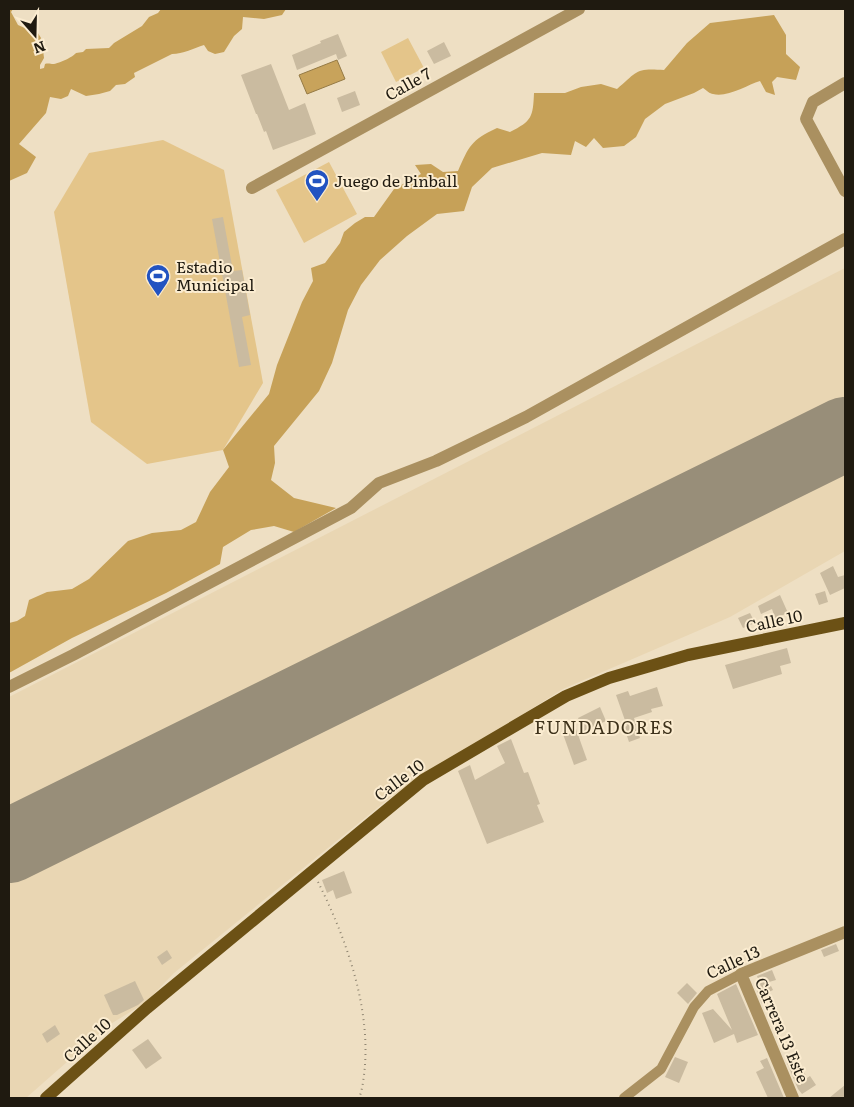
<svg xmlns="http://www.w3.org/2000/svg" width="854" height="1107" viewBox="0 0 854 1107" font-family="Literata,serif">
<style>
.built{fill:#e9d6b3}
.green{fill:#e4c58a}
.forest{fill:#c6a158}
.water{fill:#c8a35b;stroke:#957a44}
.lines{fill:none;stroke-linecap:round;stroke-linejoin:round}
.runway{stroke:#988e79;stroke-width:74}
.building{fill:#cabba0}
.path{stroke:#918773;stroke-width:2;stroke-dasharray:1 4;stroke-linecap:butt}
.pedestrian{stroke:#aa9060;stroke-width:10}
.minor{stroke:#aa9060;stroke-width:12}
.primary{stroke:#6c5115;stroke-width:12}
.labels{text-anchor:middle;stroke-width:4;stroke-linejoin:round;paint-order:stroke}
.street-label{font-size:16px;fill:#1f1a10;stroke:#fbecd0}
.poi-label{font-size:16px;fill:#1f1a10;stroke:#fbecd0;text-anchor:start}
.neighbourhood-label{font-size:18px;letter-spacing:1px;fill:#3e321b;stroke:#fbecd0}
</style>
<rect width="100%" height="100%" fill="#eedfc3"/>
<polygon class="built" points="845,268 845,551 730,617 563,689 392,796 174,973 145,1003 109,1025 26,1098 9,1098 9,697"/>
<g class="green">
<polygon points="408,38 424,68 396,82 381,52"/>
<polygon points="163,140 224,170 263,383 223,450 147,464 91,422 54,212 89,153"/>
<polygon points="329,162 357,214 304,243 276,190"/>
</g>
<g class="forest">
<path d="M9,9H13L11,12L18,25L27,29V24L33,25L41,38L37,46V50H43L44,58L40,65V69L44,68L45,64C48,63 51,64 53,64C58,64 73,57 76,53L83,52L86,49L109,48L114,43L142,26L149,17L158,13L161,9H286L282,15L264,19L243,17L242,29L234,36L224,52L215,54L208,51L204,45C194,48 183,54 172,54L134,73L135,77L125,84L116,85L110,91L99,94L86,96L71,89L68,96L61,99L50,97L46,113L19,144L36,157L27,173L9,181Z"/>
<path d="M774,15L786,35V54L800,67L796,80L777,77L772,82L775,95L766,92L760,81C747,85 727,98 713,94C710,94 706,90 703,88L694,93L665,104L645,119L636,137L624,146L603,148L594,138L586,147L575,141L571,155L542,153L492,168L472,187L464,211L437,214L407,236L380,260L361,285L348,310L332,363L319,391L274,446L275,463L271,480L294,498L336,508L294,532L274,526L251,530L223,547L220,564L166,593L72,638L9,673V623L17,621L25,616L29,600L47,592L72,589L89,579L128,541L152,533L181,530L196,522L210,492L229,467L223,450L269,394L277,365L302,302L313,281L311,268L325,263L340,243L344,232L355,223L365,217H374L394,189L421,174L415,165L431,164L443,172L458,171C469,146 471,140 497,128L510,132C532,121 533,117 534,93H565L581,87L601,84L617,89C638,71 635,68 664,70L687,43L710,23Z"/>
</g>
<polygon class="water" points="337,60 345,79 307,94 299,75"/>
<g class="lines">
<polyline class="runway" points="9,846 845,434"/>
</g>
<g class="building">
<polygon points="338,34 347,56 338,60 336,54 297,70 292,55 321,43 320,41"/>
<polygon points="444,42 451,56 434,64 427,51"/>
<polygon points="271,64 289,110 305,103 316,134 273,150 266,131 264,132 257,114 256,114 241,75"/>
<polygon points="355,91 360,105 342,112 337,98"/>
<polygon points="223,217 233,271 242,270 250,315 242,317 251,365 239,367 212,219"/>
<polygon points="833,566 838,577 845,575 845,588 830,595 820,573"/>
<polygon points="825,591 828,602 819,605 815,594"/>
<polygon points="780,595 788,613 775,618 772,609 761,614 758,606"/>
<polygon points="750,613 755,623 743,628 738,618"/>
<polygon points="787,648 791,663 780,666 782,674 733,689 725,665"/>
<polygon points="657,687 663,706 651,709 652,712 634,718 640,738 629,742 624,727 627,726 616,695 628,691 630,696"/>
<polygon points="600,707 606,721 584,731 578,718"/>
<polygon points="576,729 587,760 574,765 563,734"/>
<polygon points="511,739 524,773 528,772 540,804 537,805 544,822 487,844 458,771 470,765 475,780 505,763 497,746"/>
<polygon points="344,871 352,893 336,899 333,890 327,893 322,880"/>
<polygon points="836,944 839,951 824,957 821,950"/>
<polygon points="167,950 172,958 162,965 157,957"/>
<polygon points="772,970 776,980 769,982 773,990 769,992 772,1000 762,1004 757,991 762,989 757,976"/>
<polygon points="135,981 144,1000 138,1005 117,1015 113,1015 104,995"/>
<polygon points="687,983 697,993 688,1004 677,993"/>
<polygon points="736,984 758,1035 737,1043 734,1034 714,1043 702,1013 713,1009 732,1030 717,994"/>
<polygon points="55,1025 60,1034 47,1043 42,1034"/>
<polygon points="148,1039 162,1058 146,1069 132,1050"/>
<polygon points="675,1057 688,1062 679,1083 665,1077"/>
<polygon points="767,1058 784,1098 768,1098 756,1072 764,1068 760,1061"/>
<polygon points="794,1059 801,1072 803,1070 807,1078 810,1076 816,1085 802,1094 798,1089 787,1063"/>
<polygon points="845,1085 845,1098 829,1098"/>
</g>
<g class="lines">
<path class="path" d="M318,882C347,940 372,1011 364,1075C363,1083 362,1091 359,1098"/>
<polyline class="pedestrian" points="624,1098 661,1069 694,1007 708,991 741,974"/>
<g class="minor">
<polyline points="845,83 813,102 806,119 845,191"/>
<polyline points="252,188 579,9"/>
<polyline points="9,687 73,655 351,508 379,483 436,461 526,417 845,239"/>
<polyline points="793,1098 741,974 845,932"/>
</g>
<polyline class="primary" points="46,1098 147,1008 423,780 566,696 609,678 688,655 845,623"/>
</g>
<defs>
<g id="stadium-pin" transform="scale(1.25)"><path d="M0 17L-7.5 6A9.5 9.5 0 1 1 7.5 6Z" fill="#2253c1" stroke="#fbecd0"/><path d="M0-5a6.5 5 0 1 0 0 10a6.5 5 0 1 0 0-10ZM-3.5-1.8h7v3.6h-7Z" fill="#fff"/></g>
</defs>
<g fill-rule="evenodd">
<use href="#stadium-pin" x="317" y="181"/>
<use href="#stadium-pin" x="158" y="276"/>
</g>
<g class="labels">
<g class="street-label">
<text transform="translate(408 84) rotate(-29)" y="6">Calle 7</text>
<text transform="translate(774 621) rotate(-12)" y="6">Calle 10</text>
<text transform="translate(399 780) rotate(-37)" y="6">Calle 10</text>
<text transform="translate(733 962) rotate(-25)" y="6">Calle 13</text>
<text transform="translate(782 1030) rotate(67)" y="6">Carrera 13 Este</text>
<text transform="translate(87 1040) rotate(-42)" y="6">Calle 10</text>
</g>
<g class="poi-label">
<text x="334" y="187">Juego de Pinball</text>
<text x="176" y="273">Estadio<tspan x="176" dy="18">Municipal</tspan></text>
</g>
<g class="neighbourhood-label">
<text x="604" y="734">FUNDADORES</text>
</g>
</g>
<rect width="854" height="1107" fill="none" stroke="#1f1a10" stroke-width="20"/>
<g transform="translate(35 35) rotate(160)" stroke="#fbecd0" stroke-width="4" paint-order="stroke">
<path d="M0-4L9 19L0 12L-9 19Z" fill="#1f1a10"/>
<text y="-8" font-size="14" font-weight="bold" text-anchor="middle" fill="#1f1a10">N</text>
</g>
</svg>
